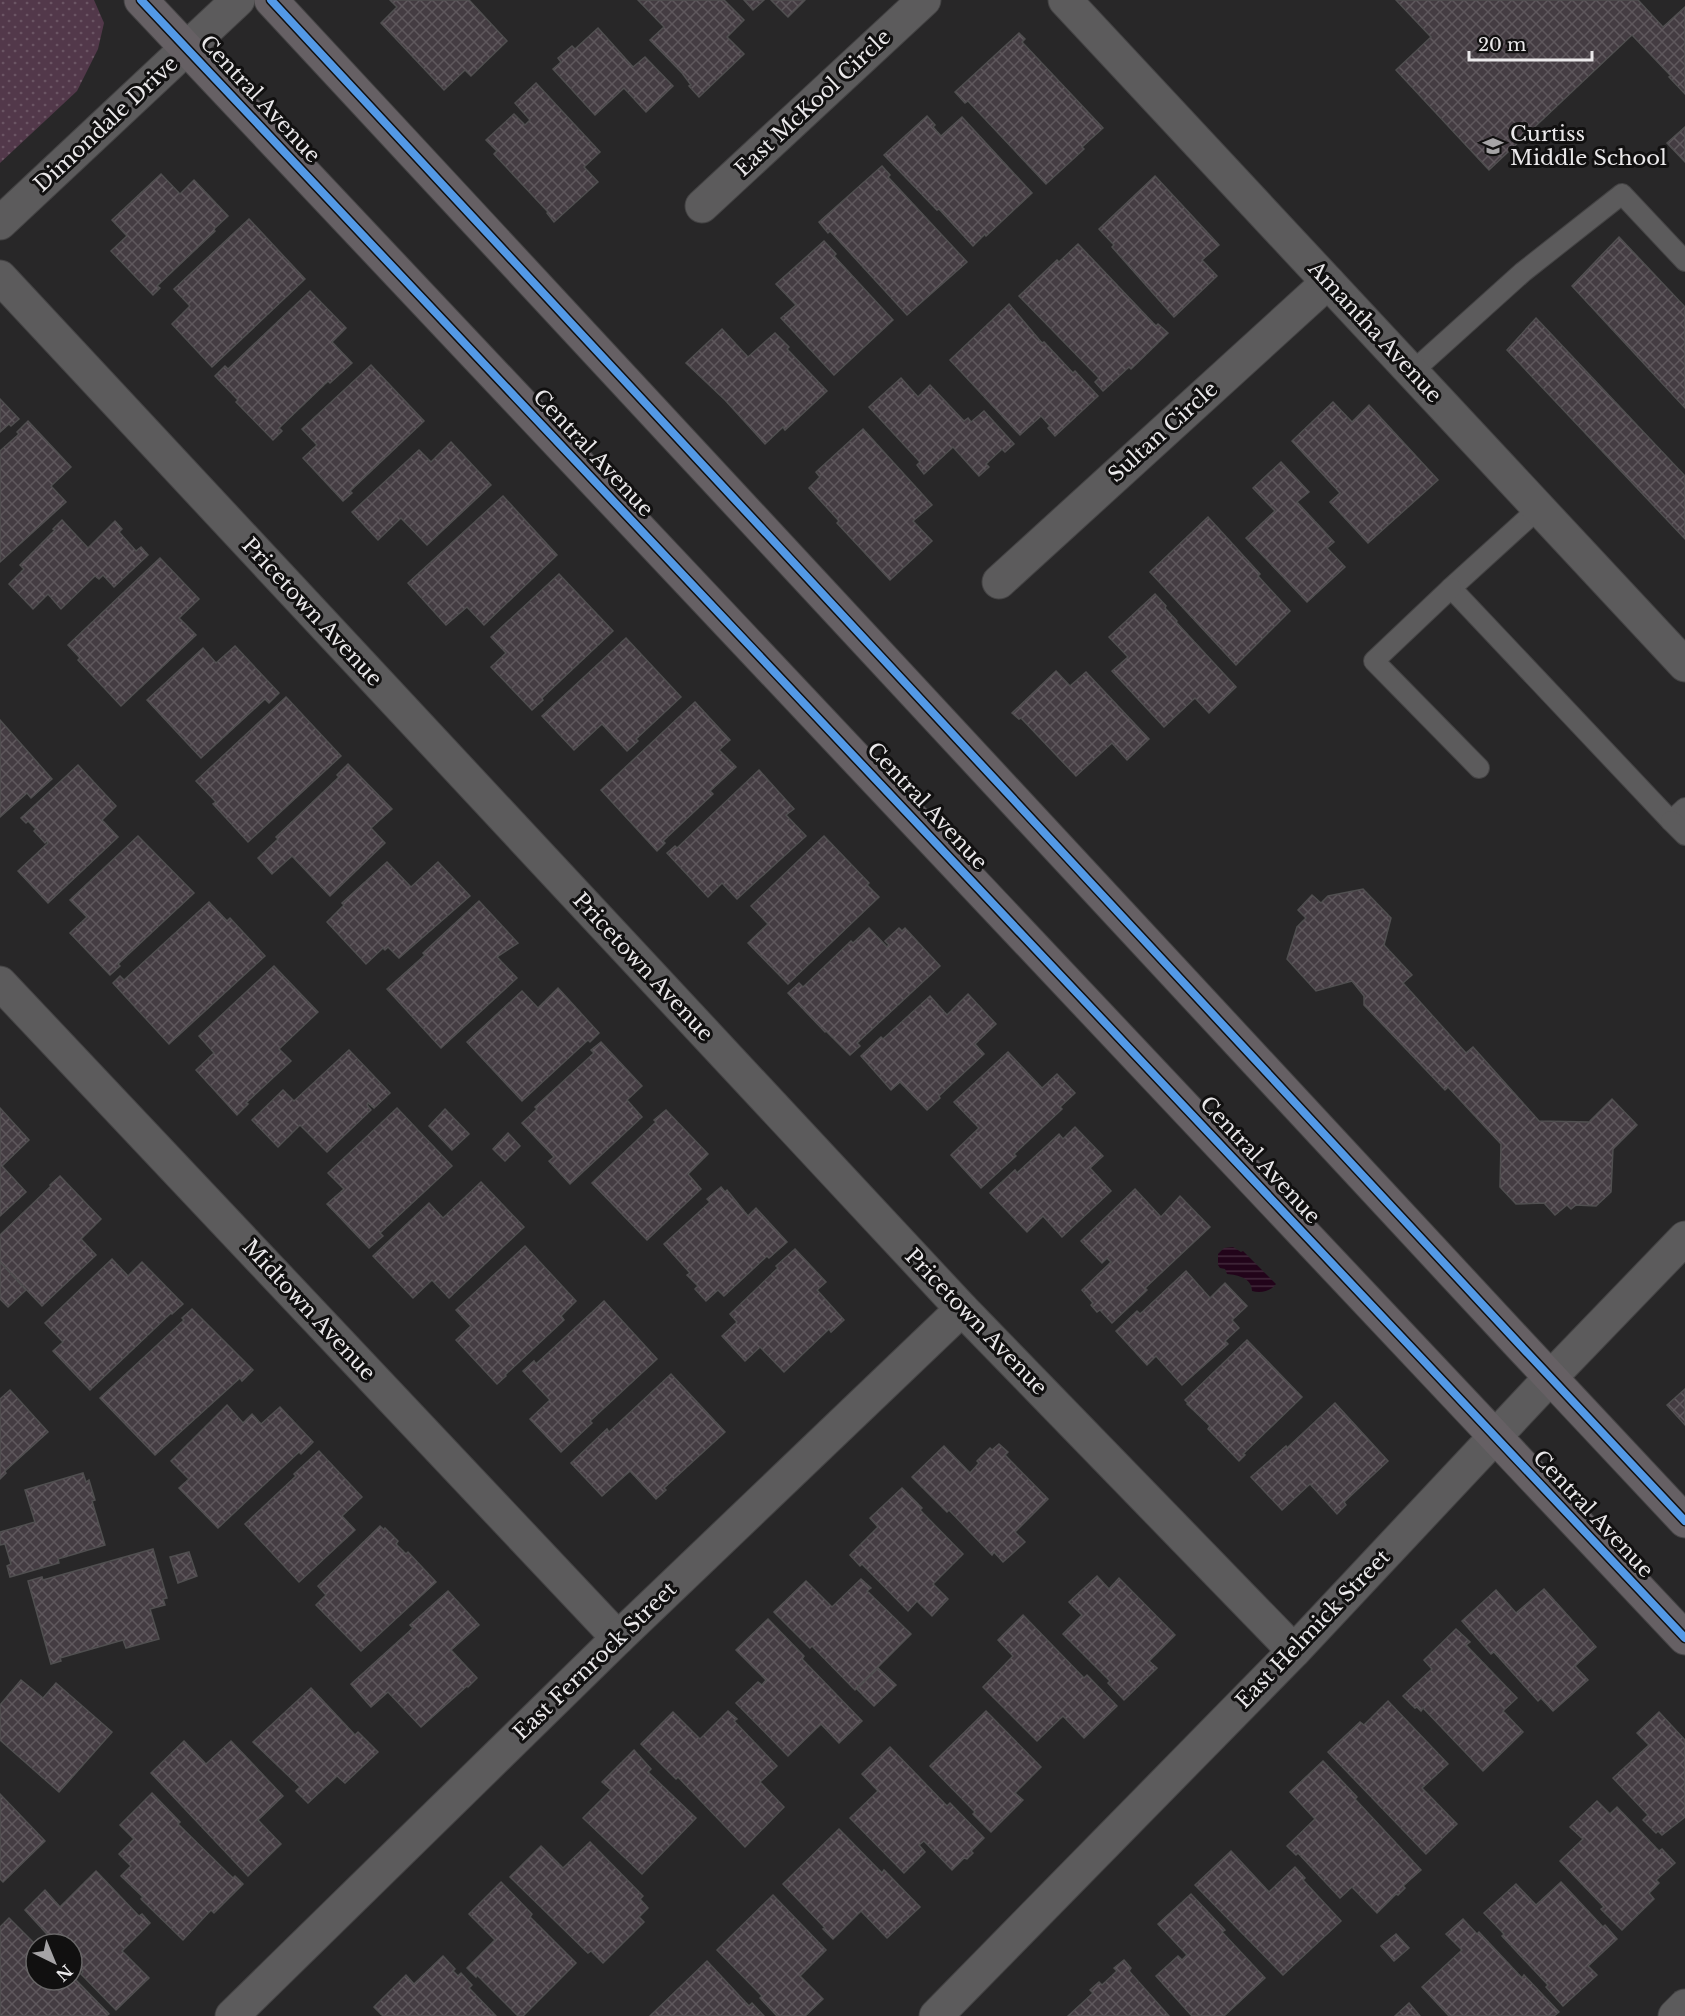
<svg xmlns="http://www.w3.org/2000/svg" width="1685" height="2016" viewBox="0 0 1685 2016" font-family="'Libre Baskerville',serif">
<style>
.grass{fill:url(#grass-dots)}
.water{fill:url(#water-rules)}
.building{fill:url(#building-cross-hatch);stroke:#504f50;stroke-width:1.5}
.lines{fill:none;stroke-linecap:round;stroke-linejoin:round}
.lane-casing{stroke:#444344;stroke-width:22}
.street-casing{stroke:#444344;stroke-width:35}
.primary-casing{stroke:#444344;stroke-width:35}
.lane{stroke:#5c5b5c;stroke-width:20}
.street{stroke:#5c5b5c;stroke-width:33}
.primary{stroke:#666064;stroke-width:33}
.cycleway-casing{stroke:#111010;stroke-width:11}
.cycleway{stroke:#5399e6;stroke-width:8}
.labels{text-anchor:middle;stroke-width:6;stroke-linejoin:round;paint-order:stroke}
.street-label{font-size:21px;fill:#eae8ea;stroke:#111010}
.poi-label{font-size:21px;fill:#eae8ea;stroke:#111010;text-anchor:start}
</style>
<defs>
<pattern id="grass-dots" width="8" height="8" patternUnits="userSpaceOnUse" patternTransform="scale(1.5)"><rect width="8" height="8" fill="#52384a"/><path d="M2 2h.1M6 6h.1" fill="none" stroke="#6b5564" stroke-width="1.8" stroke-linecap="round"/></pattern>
<pattern id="water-rules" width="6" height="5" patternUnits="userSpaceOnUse" patternTransform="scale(1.5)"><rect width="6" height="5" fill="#22041a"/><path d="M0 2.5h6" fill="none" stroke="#42293b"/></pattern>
<pattern id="building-cross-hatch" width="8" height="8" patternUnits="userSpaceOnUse" patternTransform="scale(1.5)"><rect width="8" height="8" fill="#443c42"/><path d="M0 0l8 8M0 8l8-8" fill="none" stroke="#5f585d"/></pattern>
</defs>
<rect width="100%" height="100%" fill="#282728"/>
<polygon class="grass" points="0,0 94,0 104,23 98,49 77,91 0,163"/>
<path class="water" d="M1233,1247L1241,1252L1243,1251L1276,1284C1270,1292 1260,1293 1252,1291C1252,1278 1238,1275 1227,1274L1225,1269L1220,1268L1218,1265V1254L1224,1248Z"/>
<g class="building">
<polygon points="390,0 469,0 507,41 471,76 465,70 444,90 381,23 397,7"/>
<polygon points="638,0 724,0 744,20 727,37 744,54 699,97 689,86 691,85 682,73 650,40 664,27"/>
<polygon points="744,0 764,0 753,10"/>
<polygon points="771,0 805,0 788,17"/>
<polygon points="1396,0 1638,0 1663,27 1685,7 1685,94 1669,77 1671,76 1632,35 1489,170 1396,70 1431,37"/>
<polygon points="598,28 633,67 645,57 673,86 646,112 624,88 595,115 553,69 561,62 558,58 572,46 575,49"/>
<polygon points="1019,33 1025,39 1022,42 1103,128 1082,147 1084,149 1046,184 968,101 965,103 955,92"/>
<polygon points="536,83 600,152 584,167 598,182 554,222 547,213 548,212 494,154 497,151 486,140 514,114 525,125 530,120 515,103"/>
<polygon points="927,116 935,125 933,127 941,136 962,117 1032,193 986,236 985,234 973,246 939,209 937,210 884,155"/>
<polygon points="1685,127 1685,162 1667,143"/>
<polygon points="882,166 890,175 888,177 967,262 907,315 830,231 828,233 819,222"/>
<polygon points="161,174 180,194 194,180 228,216 214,229 215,231 157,286 160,288 153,295 111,251 127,236 112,220"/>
<polygon points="1155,176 1219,245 1202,260 1217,276 1174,317 1112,247 1114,245 1099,229"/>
<polygon points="249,219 305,279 212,367 172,324 190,306 174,289"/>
<polygon points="1619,237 1685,307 1685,408 1572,286"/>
<polygon points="824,241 836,254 834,256 893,320 834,375 781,318 796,305 776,284"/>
<polygon points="1078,244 1156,326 1158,324 1168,333 1131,369 1129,367 1103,391 1095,382 1099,378 1019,296 1057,260 1059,262"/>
<polygon points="310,291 346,328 332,342 352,363 330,383 328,381 279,428 282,431 273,440 236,402 238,400 215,376 225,366 228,369"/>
<polygon points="1009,304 1042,343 1044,342 1073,373 1075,371 1098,396 1055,436 1048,428 1050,426 1041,416 1020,435 950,360"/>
<polygon points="1536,318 1685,476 1685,539 1507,350"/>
<polygon points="722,329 748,357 775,333 789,347 787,349 827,391 785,430 783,427 765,444 725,400 686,363"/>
<polygon points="371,365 424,421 350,491 352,493 343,501 303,458 317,445 302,429"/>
<polygon points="901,378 918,397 930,385 964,421 968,418 971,422 984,411 1014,444 1005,452 1002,449 986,464 989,467 979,476 953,447 924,474 917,465 920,462 869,407"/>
<polygon points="0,399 19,419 11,426 9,424 0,432"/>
<polygon points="1333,402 1352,422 1369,405 1438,480 1368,543 1330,502 1340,493 1292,441"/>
<polygon points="28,421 71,467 51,486 66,502 0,562 0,451 19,434 17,432"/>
<polygon points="863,429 932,505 913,521 932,541 890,580 837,523 839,521 809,488 820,477 816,472"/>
<polygon points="451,442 491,485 427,545 401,518 378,540 352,512 419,450 431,462"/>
<polygon points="1281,462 1309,492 1297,502 1334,542 1327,548 1345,567 1307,602 1246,538 1275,511 1253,488"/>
<polygon points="503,496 557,555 484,625 467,607 446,625 408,583"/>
<polygon points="1208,517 1260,574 1258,576 1290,611 1236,665 1150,572"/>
<polygon points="62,520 88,548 115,521 122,529 119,532 136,551 141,547 148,555 114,587 103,575 99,579 95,576 61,609 48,594 33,609 9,584 24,569 20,565 55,530 53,529"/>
<polygon points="160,558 199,599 179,618 196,635 121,706 78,660 80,658 68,645"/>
<polygon points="559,574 613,631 542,698 543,700 532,710 491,667 506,653 491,637"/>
<polygon points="1155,594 1166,606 1165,608 1177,621 1176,622 1236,687 1209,713 1195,698 1164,727 1112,671 1128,657 1109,637"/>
<polygon points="626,638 681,697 636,739 638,741 627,751 602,724 574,750 542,716"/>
<polygon points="235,646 279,693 269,703 265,699 201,758 147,700 203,648 216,663"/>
<polygon points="1056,671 1070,686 1086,672 1149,739 1127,760 1112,743 1076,776 1021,718 1019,719 1012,713"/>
<polygon points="286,697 341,756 248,842 213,804 216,802 196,781"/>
<polygon points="695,702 730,740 719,750 736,767 710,791 713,794 663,841 665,843 657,851 601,790"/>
<polygon points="0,720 52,779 31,798 27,793 0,817"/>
<polygon points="348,764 392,809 371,828 385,843 330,896 292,856 272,874 258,858 278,839 276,837 339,777 337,775"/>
<polygon points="78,765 116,806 102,820 118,837 48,903 18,871 48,843 47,841 45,843 34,831 36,829 28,821 26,823 21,818"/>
<polygon points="759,770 794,809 786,815 806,836 737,899 722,883 708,897 667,853 675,846 677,848"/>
<polygon points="138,836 194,893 118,964 120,966 110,975 70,933 87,917 70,900"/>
<polygon points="824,836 869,883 867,885 879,897 788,984 748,943 768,924 751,906"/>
<polygon points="387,862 411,887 438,862 470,896 399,958 388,947 385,950 383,948 366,964 327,922 344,905 342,903"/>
<polygon points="1363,889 1391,918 1384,945 1412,975 1403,983 1466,1053 1473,1047 1539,1121 1589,1122 1612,1099 1637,1125 1613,1149 1611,1192 1596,1206 1576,1205 1571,1209 1567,1205 1555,1215 1544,1203 1516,1204 1500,1187 1501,1144 1448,1087 1445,1090 1364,1005 1364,996 1352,981 1316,991 1287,959 1297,927 1306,918 1298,910 1312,895 1321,903 1328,896"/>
<polygon points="479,901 518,943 497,957 517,978 441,1048 387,989 425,955 423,953"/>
<polygon points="209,902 227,921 230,918 265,956 169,1044 113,983 120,976 124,980"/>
<polygon points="869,928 887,947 889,945 885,941 899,928 902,931 905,928 940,966 857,1043 860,1046 850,1055 826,1031 825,1032 788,993 799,983 803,987 851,941 853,943"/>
<polygon points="274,966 318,1012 279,1049 291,1061 246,1103 248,1104 237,1115 196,1070 214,1053 199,1036"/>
<polygon points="558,988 599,1033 590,1042 588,1040 522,1101 467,1042 522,991 538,1008"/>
<polygon points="968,994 996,1024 975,1044 984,1054 939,1096 940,1098 927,1110 900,1082 891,1090 861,1056 881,1037 883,1039 930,996 947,1015"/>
<polygon points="601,1042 642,1086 627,1100 642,1117 570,1184 549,1161 554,1157 522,1123 537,1109 535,1107 594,1053 591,1050"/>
<polygon points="349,1050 390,1093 374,1108 368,1103 367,1105 371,1110 327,1152 300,1125 278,1147 252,1120 283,1090 294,1101"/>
<polygon points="1008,1052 1042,1088 1057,1074 1075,1093 1060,1107 1062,1109 1014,1154 1016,1156 981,1188 951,1155 979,1128 954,1102"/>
<polygon points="0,1108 29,1140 2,1166 26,1192 0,1216"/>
<polygon points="397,1108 452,1166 380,1233 383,1236 369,1248 327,1204 344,1189 328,1173"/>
<polygon points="445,1109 469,1134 452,1150 429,1126"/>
<polygon points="666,1110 708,1154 688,1174 701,1189 647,1240 592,1183 656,1122 654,1120"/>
<polygon points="1075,1127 1103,1156 1090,1168 1111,1191 1062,1237 1043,1216 1027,1232 990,1193 1015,1170 1017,1173 1059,1134 1063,1139"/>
<polygon points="508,1133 520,1146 505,1161 493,1149"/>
<polygon points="60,1176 101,1219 81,1239 96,1255 42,1306 0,1262 0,1235 51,1186 50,1185"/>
<polygon points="481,1182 524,1227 449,1298 432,1280 413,1298 373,1256 429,1203 443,1218"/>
<polygon points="721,1187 725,1192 727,1190 748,1216 756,1208 787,1242 769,1258 767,1256 724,1296 718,1290 706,1301 695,1289 698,1286 687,1275 690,1273 664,1244 710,1202 707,1199"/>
<polygon points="1135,1189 1161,1217 1180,1196 1210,1227 1145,1288 1147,1290 1112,1323 1100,1310 1097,1312 1091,1305 1093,1303 1082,1290 1111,1262 1107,1258 1102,1263 1081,1241"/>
<polygon points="525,1246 576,1301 561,1316 564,1320 505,1375 506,1376 497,1384 456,1340 471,1326 456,1310"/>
<polygon points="795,1249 826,1282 817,1290 844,1320 831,1332 829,1329 784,1372 760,1347 745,1361 722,1336 737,1322 730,1314 778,1268 776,1266"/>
<polygon points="112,1259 128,1276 142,1262 183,1304 172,1314 171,1313 90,1390 53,1351 63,1342 45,1323"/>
<polygon points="0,1262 26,1290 8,1307 0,1299"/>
<polygon points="1186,1271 1210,1298 1225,1283 1247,1306 1232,1320 1239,1328 1225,1341 1228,1344 1182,1385 1156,1356 1147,1365 1116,1331 1137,1311 1140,1314"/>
<polygon points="604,1301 657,1359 590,1421 592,1423 561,1452 530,1419 550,1400 523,1371 534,1361 536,1364"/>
<polygon points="192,1309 253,1370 242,1381 240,1378 155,1455 100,1398 184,1320 182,1318"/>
<polygon points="1247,1340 1302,1397 1243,1454 1245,1455 1239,1461 1208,1429 1210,1426 1187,1404 1188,1403 1185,1400"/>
<polygon points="671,1374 725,1432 664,1488 666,1490 656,1499 630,1471 602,1496 571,1463 607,1429 609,1432"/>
<polygon points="1685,1389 1685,1425 1667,1405"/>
<polygon points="10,1390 48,1432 5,1471 6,1473 0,1479 0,1399"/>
<polygon points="1335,1403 1388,1461 1344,1502 1346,1505 1337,1514 1310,1484 1282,1510 1251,1477 1286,1446 1287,1448"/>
<polygon points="227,1405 243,1423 252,1414 261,1424 280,1407 313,1442 301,1454 299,1452 218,1528 179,1488 189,1479 171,1461"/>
<polygon points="999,1444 1008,1452 1005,1455 1048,1499 1015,1532 1025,1542 1003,1562 994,1552 992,1555 949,1510 947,1512 912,1477 944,1446 970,1473 979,1463 977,1461 990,1448 992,1450"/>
<polygon points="319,1451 362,1497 342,1516 355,1530 299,1582 245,1524 296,1476 294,1474"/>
<polygon points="83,1473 86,1482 89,1480 95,1500 92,1501 105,1545 58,1559 59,1563 10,1577 7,1566 11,1564 5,1544 0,1545 0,1532 35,1522 25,1490"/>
<polygon points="902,1488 922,1508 920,1510 963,1554 933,1584 948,1599 932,1616 917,1601 908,1611 862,1564 860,1566 850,1555 878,1527 870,1518"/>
<polygon points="380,1526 384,1530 385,1528 398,1541 396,1544 406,1554 408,1552 436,1582 361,1651 316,1605 326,1595 318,1586"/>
<polygon points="153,1549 167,1598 163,1599 165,1605 150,1609 159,1639 126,1648 123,1640 60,1658 61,1661 51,1664 28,1581 42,1577 43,1580"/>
<polygon points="189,1552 197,1576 178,1583 170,1557"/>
<polygon points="1097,1576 1109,1589 1119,1578 1175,1635 1149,1661 1157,1668 1124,1700 1108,1683 1110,1681 1063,1634 1082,1615 1069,1602"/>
<polygon points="861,1579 871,1588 867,1591 911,1634 855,1690 812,1646 810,1648 774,1612 806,1581 832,1607"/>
<polygon points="1544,1589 1596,1647 1575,1666 1588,1680 1553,1711 1541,1698 1538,1701 1494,1652 1491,1654 1462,1621 1496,1590 1516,1613"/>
<polygon points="448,1591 479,1625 451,1650 477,1678 468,1687 467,1686 421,1727 388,1692 371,1707 351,1684 413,1628 410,1625"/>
<polygon points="1023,1615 1084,1678 1087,1675 1117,1706 1084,1738 1063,1716 1037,1741 983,1687 1013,1656 998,1640"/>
<polygon points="768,1619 804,1656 802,1659 862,1721 839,1743 821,1724 788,1756 736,1703 758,1682 762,1685 766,1680 736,1650"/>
<polygon points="1456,1629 1470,1642 1466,1645 1517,1698 1503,1711 1523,1732 1483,1771 1423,1708 1421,1711 1417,1707 1415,1708 1403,1696 1432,1669 1424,1660"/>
<polygon points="878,1668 896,1685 874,1706 857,1689"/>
<polygon points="21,1680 43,1698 56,1683 112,1732 59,1792 0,1740 0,1705"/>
<polygon points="311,1688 355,1735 358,1732 378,1752 345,1783 337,1776 308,1803 296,1791 300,1787 253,1742"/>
<polygon points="1388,1701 1448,1764 1422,1788 1457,1824 1426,1854 1328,1752 1360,1722 1364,1725"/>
<polygon points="728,1711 737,1719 734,1721 777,1766 760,1782 784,1807 745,1847 678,1777 676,1779 641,1744 673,1712 700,1739"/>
<polygon points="986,1711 1041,1767 1015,1793 1023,1800 991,1832 973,1814 975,1812 930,1766"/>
<polygon points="1659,1712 1685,1740 1685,1817 1662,1835 1658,1831 1656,1833 1643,1820 1648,1815 1613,1778 1649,1745 1637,1733"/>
<polygon points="184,1741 206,1764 231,1741 283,1796 258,1820 281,1844 248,1876 151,1773"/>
<polygon points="890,1747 947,1806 950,1803 984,1838 971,1851 973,1853 967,1859 964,1858 952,1870 924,1841 919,1845 925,1852 904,1873 850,1818 878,1791 862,1774"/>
<polygon points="634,1750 651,1769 648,1772 696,1818 642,1874 583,1818 611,1790 602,1782"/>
<polygon points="1323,1761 1357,1797 1355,1799 1421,1870 1403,1886 1405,1888 1398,1895 1396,1894 1377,1913 1352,1887 1340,1898 1298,1853 1296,1855 1287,1846 1315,1819 1290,1792"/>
<polygon points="152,1793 180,1822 178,1824 233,1878 235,1876 243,1884 214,1913 211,1910 183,1940 141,1899 143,1897 121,1876 131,1866 119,1854 134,1839 120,1825"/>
<polygon points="0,1794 45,1841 3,1882 0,1879"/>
<polygon points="1597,1801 1610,1814 1617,1807 1659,1851 1662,1849 1675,1863 1656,1880 1659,1883 1649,1893 1654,1899 1622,1930 1601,1909 1604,1907 1560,1861 1583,1839 1570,1827"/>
<polygon points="839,1829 882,1873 884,1870 920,1907 887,1938 861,1911 833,1939 823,1929 825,1928 783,1884"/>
<polygon points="590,1842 643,1896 640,1899 648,1908 639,1917 644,1922 603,1963 591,1951 588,1953 510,1877 541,1846 563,1868"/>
<polygon points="1231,1851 1269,1892 1295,1867 1305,1878 1303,1880 1341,1921 1283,1975 1195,1885"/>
<polygon points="96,1871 139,1916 142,1914 150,1923 122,1951 149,1978 116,2010 81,1974 83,1972 72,1961 72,1944 56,1944 25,1910 45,1890 60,1907"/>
<polygon points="501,1882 532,1914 530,1917 576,1963 523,2016 518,2016 477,1975 476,1977 467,1968 495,1940 469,1914"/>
<polygon points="1561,1882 1603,1927 1605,1925 1617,1939 1588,1966 1597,1975 1563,2006 1546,1987 1548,1985 1502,1936 1504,1934 1484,1913 1516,1884 1536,1905"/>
<polygon points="1191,1894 1225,1930 1222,1932 1265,1978 1224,2016 1192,2016 1156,1976 1178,1956 1182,1960 1187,1955 1158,1924"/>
<polygon points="773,1895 826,1950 800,1976 823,1999 805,2016 777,2016 760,1998 762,1996 717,1950"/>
<polygon points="9,1918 36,1945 36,1980 70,1981 74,1978 109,2014 106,2016 0,2016 0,1927"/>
<polygon points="1463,1919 1477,1934 1479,1932 1522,1978 1524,1975 1559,2012 1554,2016 1449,2016 1422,1987 1462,1950 1446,1934"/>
<polygon points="1396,1934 1409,1948 1394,1961 1381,1946"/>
<polygon points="443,1956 455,1969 453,1971 458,1976 461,1973 472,1985 469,1988 496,2016 383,2016 374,2007 406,1975 414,1984"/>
<polygon points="1124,1960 1131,1968 1129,1971 1169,2016 1068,2016 1093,1993 1090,1990 1099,1982 1102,1985 1117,1971 1114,1968"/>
<polygon points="707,1961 749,2006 752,2003 764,2016 650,2016"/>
<polygon points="1409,2003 1420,2016 1395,2016"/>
</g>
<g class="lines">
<g class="lane-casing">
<g id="lane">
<polyline points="1412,372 1523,272 1622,194 1685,261"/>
<polyline points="1539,508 1451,588 1671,821 1685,808"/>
<polyline points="1451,588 1374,661 1479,768"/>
<polyline points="1671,821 1685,835"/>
</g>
</g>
<g class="street-casing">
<g id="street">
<polyline points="1065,0 1685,665"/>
<polyline points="702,206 924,0"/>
<polyline points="0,223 238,0"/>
<polyline points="0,277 962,1309 1294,1651"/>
<polyline points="999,582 1328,282"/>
<polyline points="0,983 618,1638"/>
<polyline points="232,2016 618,1638 962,1309"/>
<polyline points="936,2016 1294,1651 1550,1378 1685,1238"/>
<polyline points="1675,2016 1685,2006"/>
</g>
</g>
<g class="primary-casing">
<g id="primary">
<polyline points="141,0 1685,1638"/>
<polyline points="271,0 1520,1345 1685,1521"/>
</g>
</g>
<use href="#lane" class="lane"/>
<use href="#street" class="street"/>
<use href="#primary" class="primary"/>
<g class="cycleway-casing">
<g id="cycleway">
<polyline points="141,0 1685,1638"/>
<polyline points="271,0 1520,1345 1685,1521"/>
</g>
</g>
<use href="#cycleway" class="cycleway"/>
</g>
<defs>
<g id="school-bare" transform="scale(1.62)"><path d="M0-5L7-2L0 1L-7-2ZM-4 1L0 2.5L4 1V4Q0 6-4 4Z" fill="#a6a4a6" stroke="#111010" stroke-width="2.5" paint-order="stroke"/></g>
</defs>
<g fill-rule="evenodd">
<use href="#school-bare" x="1493" y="146"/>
</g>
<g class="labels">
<g class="street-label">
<text transform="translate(260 99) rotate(47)" y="7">Central Avenue</text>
<text transform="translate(813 103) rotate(-43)" y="7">East McKool Circle</text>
<text transform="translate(106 124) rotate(-43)" y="7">Dimondale Drive</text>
<text transform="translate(1375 332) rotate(47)" y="7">Amantha Avenue</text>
<text transform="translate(1163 432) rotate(-42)" y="7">Sultan Circle</text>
<text transform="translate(593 453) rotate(47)" y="7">Central Avenue</text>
<text transform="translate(312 612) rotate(47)" y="7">Pricetown Avenue</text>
<text transform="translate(927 806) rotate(47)" y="7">Central Avenue</text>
<text transform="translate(643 967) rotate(47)" y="7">Pricetown Avenue</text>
<text transform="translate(1260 1160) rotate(47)" y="7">Central Avenue</text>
<text transform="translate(309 1310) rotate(47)" y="7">Midtown Avenue</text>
<text transform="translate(976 1322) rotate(46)" y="7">Pricetown Avenue</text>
<text transform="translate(1593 1514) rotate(47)" y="7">Central Avenue</text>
<text transform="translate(1313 1629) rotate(-46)" y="7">East Helmick Street</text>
<text transform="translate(595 1661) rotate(-44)" y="7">East Fernrock Street</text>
</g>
<g class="poi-label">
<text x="1510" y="141">Curtiss<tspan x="1510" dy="24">Middle School</tspan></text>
</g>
</g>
<g transform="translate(54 1962) rotate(137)"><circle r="28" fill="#111010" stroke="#686667" stroke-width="1.5"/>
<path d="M0-4.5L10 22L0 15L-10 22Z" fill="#a6a4a6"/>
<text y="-9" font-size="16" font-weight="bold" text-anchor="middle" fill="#eae8ea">N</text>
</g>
<path d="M1469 51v9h123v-9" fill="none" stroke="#eae8ea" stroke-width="3"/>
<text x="1478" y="51" font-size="18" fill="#eae8ea" stroke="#111010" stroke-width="4.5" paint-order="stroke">20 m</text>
</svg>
